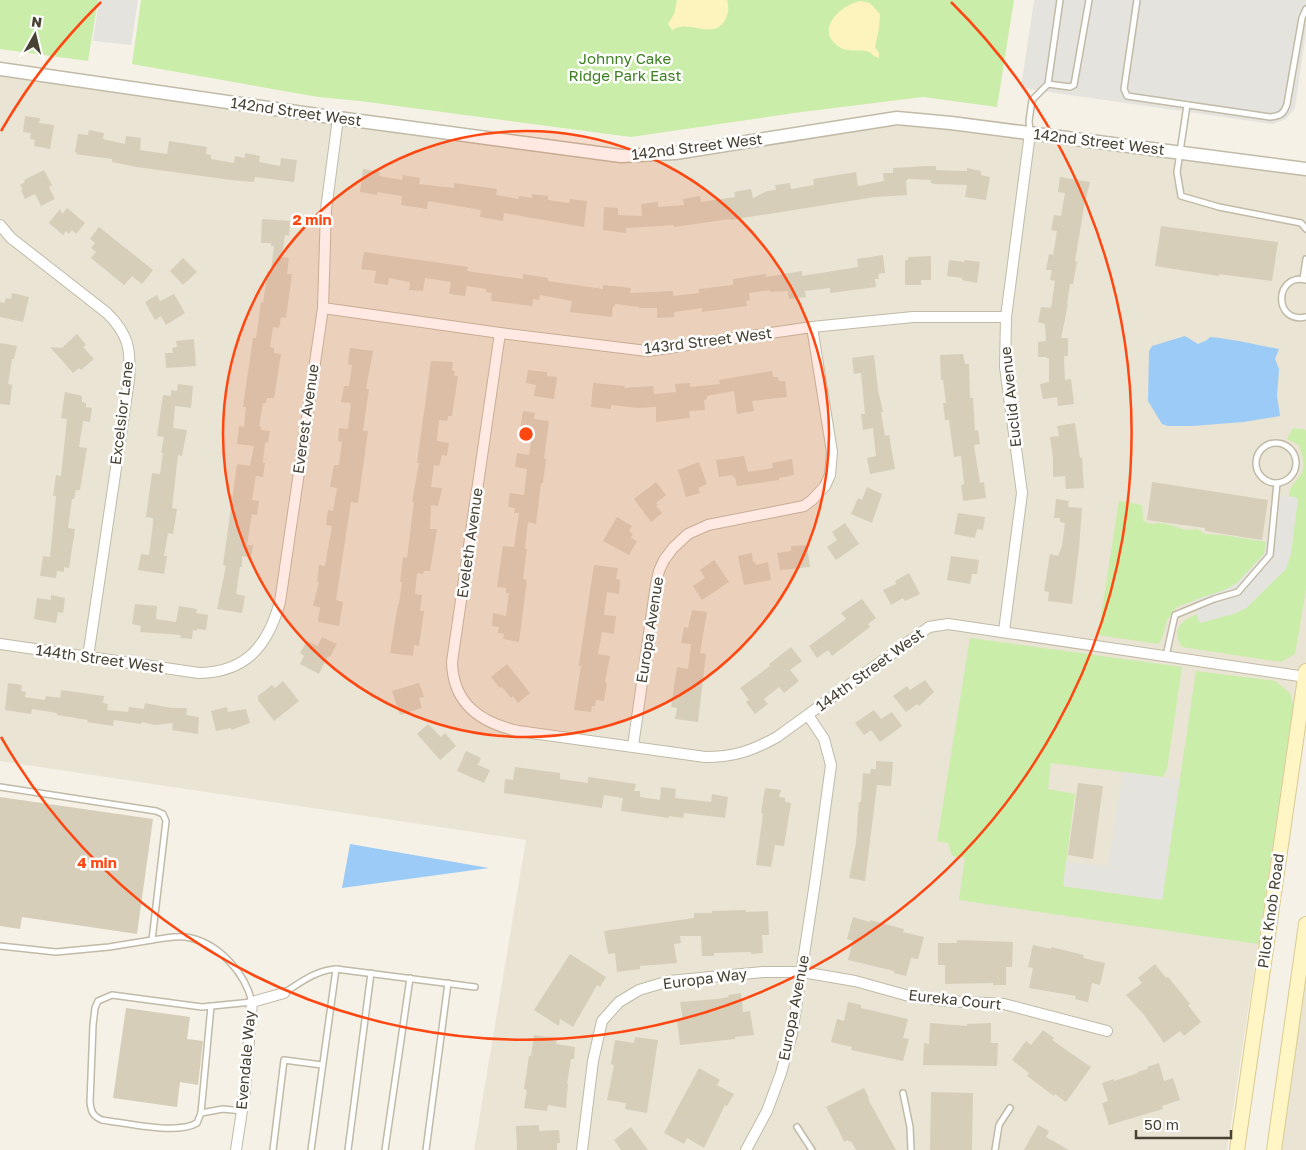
<svg xmlns="http://www.w3.org/2000/svg" width="1306" height="1150" viewBox="0 0 1306 1150" font-family="'Golos Text',sans-serif">
<style>
.residential{fill:#e9e4d3}
.green{fill:#caedaa}
.sand{fill:#fdf4bd}
.parking{fill:#e5e3de}
.water{fill:#9ccbf8}
.building{fill:#d7ceba}
.lines{fill:none;stroke-linecap:round;stroke-linejoin:round}
.service-casing{stroke:#c1baa7;stroke-width:8}
.minor-casing{stroke:#c1baa7;stroke-width:12}
.tertiary-casing{stroke:#c1baa7;stroke-width:15}
.secondary-casing{stroke:#d9cb91;stroke-width:16}
.service{stroke:#fff;stroke-width:5}
.minor{stroke:#fff;stroke-width:10}
.tertiary{stroke:#fff;stroke-width:12}
.secondary{stroke:#fff5c5;stroke-width:14}
.ring{fill:none;stroke:#ff4712;stroke-width:2.5}
.labels{text-anchor:middle;stroke-width:5;stroke-linejoin:round;paint-order:stroke}
.park-label{font-size:15px;fill:#3e8021;stroke:#fff}
.street-label{font-size:15px;fill:#484234;stroke:#fff}
.centre{fill:#ff4712;stroke:#fff;stroke-width:2.5}
.ring-label{font-size:15px;text-anchor:middle;font-weight:bold;fill:#ff4712;stroke:#fff;stroke-width:5;stroke-linejoin:round;paint-order:stroke}
</style>
<rect width="100%" height="100%" fill="#f5f1e6"/>
<g class="residential">
<polygon points="0,69 554,147 660,154 897,118 1306,171 1306,678 1266,945 1258,944 1227,1150 474,1150 526,840 0,761"/>
<polygon points="1306,931 1306,1150 1274,1150"/>
</g>
<g class="green">
<polygon points="0,0 98,0 88,61 0,49"/>
<polygon points="141,0 1014,0 997,107 923,97 794,113 631,137 360,101 318,97 132,64"/>
<path d="M1293,428L1306,430V589L1295,654L1281,662L1182,647C1170,630 1182,619 1198,614L1200,623L1233,614L1246,608L1286,569L1298,498L1289,496C1289,484 1301,480 1303,469C1305,461 1301,452 1299,445L1287,439Z"/>
<polygon points="1119,501 1142,505 1143,521 1151,524 1163,523 1186,530 1197,529 1205,534 1222,535 1267,542 1264,554 1237,583 1225,590 1179,606 1174,610 1167,620 1162,638 1158,644 1098,635"/>
<polygon points="970,638 1182,667 1167,769 1163,777 1051,763 1048,789 1075,794 1063,886 1162,900 1196,671 1275,681 1290,693 1293,705 1258,944 959,900 965,858 952,856 948,843 937,841"/>
</g>
<g class="sand">
<path d="M677,0H727C729,7 729,13 725,20C716,38 694,24 680,27C677,27 675,29 672,30L668,24L674,14Z"/>
<path d="M860,1L870,3L880,14L879,28L875,47L879,53V58C874,57 873,54 869,52C860,48 848,54 838,46C815,29 841,5 860,1Z"/>
</g>
<g class="parking">
<polygon points="99,0 138,0 131,45 93,41"/>
<polygon points="1034,0 1306,0 1306,32 1295,108 1286,119 1272,124 1021,88"/>
<polygon points="1273,495 1298,498 1291,554 1286,569 1246,608 1233,614 1199,623 1194,600 1225,590 1237,583 1264,554"/>
<polygon points="1123,772 1163,777 1180,778 1162,900 1063,886 1066,862 1108,866"/>
</g>
<g class="water">
<path d="M1185,336L1198,344L1207,340L1210,337C1234,339 1256,345 1279,349L1275,359L1279,369L1277,396L1280,416L1244,422L1192,426H1168L1162,424L1148,401L1149,351L1152,346Z"/>
<polygon points="350,844 489,868 342,888"/>
</g>
<g class="building">
<polygon points="25,116 40,118 39,123 54,125 50,149 34,146 35,140 30,139 31,133 23,132"/>
<polygon points="89,130 104,133 103,139 125,144 126,136 141,138 140,150 167,154 169,141 207,147 206,154 211,155 211,159 234,163 235,156 245,158 245,153 260,156 259,162 280,166 281,158 297,160 294,182 255,177 254,182 231,180 137,167 112,162 112,159 75,154 78,153 75,152 78,134 88,135"/>
<polygon points="926,166 936,166 936,170 967,171 967,168 981,171 981,175 990,177 986,200 965,197 967,185 936,184 931,183 931,180 908,179 906,181 907,195 875,197 730,220 730,219 674,227 674,225 626,228 626,233 603,230 604,207 618,208 618,215 642,216 641,204 658,202 658,207 684,205 683,199 700,196 701,202 735,197 734,192 751,189 753,198 767,191 776,190 775,185 790,183 791,189 814,185 813,179 856,172 858,186 884,181 883,173 893,173 893,168"/>
<polygon points="363,169 380,172 379,176 402,180 403,175 420,178 419,184 454,188 454,183 497,189 496,195 518,199 519,196 532,198 532,194 548,196 548,200 569,203 570,199 587,201 584,227 504,213 503,221 480,217 481,210 428,201 427,209 401,205 402,196 377,192 377,195 360,192"/>
<polygon points="44,170 52,185 49,187 55,199 41,206 35,194 25,199 21,190 23,189 20,185 25,182 24,180"/>
<polygon points="1060,177 1090,182 1084,207 1075,261 1077,262 1073,284 1070,284 1067,304 1068,304 1061,338 1068,338 1068,356 1064,356 1065,380 1071,379 1074,404 1058,406 1057,397 1043,399 1040,384 1049,382 1049,358 1046,358 1046,357 1038,357 1038,342 1046,341 1045,324 1038,322 1041,307 1051,308 1055,281 1050,280 1052,270 1046,270 1049,254 1053,255 1057,231 1051,230 1054,215 1061,216 1065,193 1058,192"/>
<polygon points="67,208 85,223 76,234 72,230 69,234 66,231 63,235 49,223 60,209 62,214"/>
<polygon points="262,219 290,221 289,236 285,235 282,257 289,258 287,274 292,274 286,318 281,317 279,328 273,327 270,347 274,348 274,353 281,354 274,398 267,398 266,403 263,403 259,426 261,427 261,430 270,431 268,443 265,442 263,463 265,463 263,477 256,476 252,500 259,501 257,515 252,514 247,545 253,545 251,558 242,556 242,567 240,567 236,594 245,596 242,613 217,609 226,566 223,565 237,464 250,466 254,446 237,444 239,426 244,427 246,407 243,407 253,338 256,338 261,302 263,303 268,271 271,271 274,246 271,246 271,243 261,243"/>
<polygon points="1161,226 1278,242 1272,281 1219,274 1219,276 1155,266"/>
<polygon points="99,227 153,270 142,284 132,276 124,285 91,258 96,252 91,248 95,243 90,239"/>
<polygon points="364,252 468,267 467,271 523,279 523,274 548,278 548,281 603,289 603,285 631,288 630,293 673,291 673,296 699,293 699,289 733,285 733,279 766,274 766,277 802,271 802,276 858,267 857,259 883,255 885,273 878,274 879,279 875,279 876,287 830,293 830,288 805,291 806,297 789,299 788,291 770,292 770,290 749,293 750,300 746,301 747,306 702,312 702,308 674,312 674,317 657,318 657,308 639,308 639,307 615,304 615,307 613,306 612,317 570,312 572,301 540,295 539,300 533,299 532,306 491,301 492,293 486,292 486,289 467,286 465,296 449,294 451,282 425,278 423,291 409,290 410,282 389,278 388,285 374,283 376,271 361,269"/>
<polygon points="931,256 931,280 921,280 921,285 905,285 905,260 908,260 908,257"/>
<polygon points="183,258 197,272 183,285 170,271"/>
<polygon points="949,260 964,262 965,260 980,262 977,283 962,280 962,278 947,276"/>
<polygon points="12,293 29,297 23,322 0,317 0,302 4,303 6,298 11,299"/>
<polygon points="174,294 185,313 166,325 161,316 155,320 145,302 157,295 160,301"/>
<polygon points="77,334 86,345 83,347 94,359 81,370 79,368 73,373 50,347 62,348"/>
<polygon points="194,339 196,366 166,368 165,353 173,353 172,348 177,347 176,341"/>
<polygon points="0,343 17,346 14,359 12,359 8,384 12,385 10,405 0,404"/>
<polygon points="350,348 373,351 366,389 369,389 363,431 368,431 358,503 351,502 336,600 343,602 339,626 318,622 320,607 313,606 319,582 317,582 319,565 325,566 332,526 326,525 328,510 333,511 337,488 330,487 334,465 339,465 342,442 338,441 339,428 348,429 351,403 341,402 344,386 349,386 352,365 348,364"/>
<polygon points="963,354 965,364 969,364 970,398 973,398 975,431 978,430 980,444 974,445 980,483 984,482 986,498 963,501 961,485 964,484 961,456 954,457 949,420 945,420 943,403 946,403 943,380 941,380 940,355"/>
<polygon points="874,355 878,390 883,412 881,412 885,436 889,435 895,469 870,474 867,458 876,456 873,428 863,430 861,414 865,414 861,373 854,374 852,358"/>
<polygon points="431,361 453,362 452,370 455,371 454,376 458,376 452,416 448,416 447,421 439,420 437,441 449,443 447,456 442,455 439,466 434,465 431,487 442,488 438,506 431,505 430,529 437,529 430,571 424,571 423,574 417,573 415,594 422,595 420,611 424,611 419,646 414,645 413,656 390,653 398,604 399,604 402,582 400,582 403,557 407,558 414,502 412,502 419,463 417,463"/>
<polygon points="528,370 547,372 547,376 557,377 554,399 534,396 536,385 526,383"/>
<polygon points="772,371 773,377 778,377 779,381 785,381 787,397 752,401 754,411 737,414 734,391 707,396 707,399 704,400 705,410 689,411 690,418 656,422 656,407 638,408 611,405 611,409 591,407 593,383 625,386 624,388 653,386 654,394 676,392 675,384 690,383 690,387 720,384 719,380"/>
<polygon points="178,384 193,386 191,408 175,406 173,428 187,430 182,456 178,455 172,508 177,509 173,534 168,533 164,556 167,556 164,574 138,570 141,554 149,555 153,524 153,518 146,517 152,473 160,474 163,453 161,453 164,437 157,436 163,395 171,396 171,390 177,391"/>
<polygon points="65,392 82,396 82,402 86,403 86,407 92,408 90,422 83,421 79,447 87,448 80,490 76,490 74,499 72,499 68,528 75,529 69,568 64,567 64,572 57,571 56,578 40,576 43,556 50,557 56,496 53,496 56,475 61,476 67,419 61,418"/>
<polygon points="523,411 535,413 534,419 549,421 544,458 546,459 543,483 541,483 536,524 528,522 525,549 527,549 523,579 527,580 519,642 503,639 504,634 498,633 499,627 492,626 493,613 506,616 509,593 506,593 506,588 497,587 503,546 514,547 519,513 514,513 515,508 508,507 510,493 524,495 527,469 515,467 517,453 529,455 532,435 529,434 529,430 520,429"/>
<polygon points="1075,423 1080,458 1082,458 1084,488 1066,489 1065,476 1053,477 1053,458 1050,437 1059,436 1057,426"/>
<polygon points="744,456 748,472 773,468 772,463 792,459 794,475 779,478 779,480 737,486 735,477 733,477 733,475 719,477 716,460"/>
<polygon points="699,462 707,484 698,488 700,493 686,497 678,470"/>
<polygon points="656,482 666,495 656,503 658,505 656,506 662,513 651,522 634,499"/>
<polygon points="1152,482 1268,500 1262,540 1205,531 1205,528 1147,520"/>
<polygon points="867,487 882,494 872,523 851,514 858,498 862,500"/>
<polygon points="1056,499 1069,501 1068,507 1082,508 1079,548 1072,604 1048,601 1049,592 1044,591 1050,554 1058,556 1062,546 1065,523 1060,522 1060,518 1054,518"/>
<polygon points="958,513 985,517 983,530 977,529 975,538 954,534"/>
<polygon points="617,517 632,526 629,531 633,534 631,538 637,541 629,555 603,541"/>
<polygon points="845,523 859,544 836,560 827,547 837,540 832,532"/>
<polygon points="807,545 810,567 780,570 777,553 791,551 791,546"/>
<polygon points="752,553 753,562 755,562 756,565 768,562 771,580 744,585 738,556"/>
<polygon points="951,556 979,560 977,574 972,574 970,584 947,580"/>
<polygon points="714,560 729,582 702,600 693,586 705,578 700,570"/>
<polygon points="594,565 618,568 616,579 620,580 619,594 607,592 604,615 616,616 614,634 602,632 598,654 610,656 605,682 607,683 604,701 596,700 595,706 592,706 591,712 574,710 581,666 579,666 579,664"/>
<polygon points="909,573 920,594 905,601 903,598 891,605 883,590 896,584 895,581"/>
<polygon points="51,595 65,598 63,613 58,612 56,623 34,619 37,598 51,600"/>
<polygon points="862,599 876,618 868,624 870,627 832,656 828,650 817,658 809,646 846,619 841,613"/>
<polygon points="135,604 157,606 156,619 176,622 179,606 197,609 196,613 208,615 206,630 197,629 196,631 193,630 192,639 180,638 181,635 140,632 141,626 132,624"/>
<polygon points="692,610 707,612 700,653 706,654 698,722 675,719 677,708 671,707 677,667 688,669 691,644 681,643 684,627 688,628"/>
<polygon points="322,637 337,644 330,657 328,656 319,674 300,664 304,656 300,653 307,641 318,646"/>
<polygon points="791,647 802,661 790,670 799,681 784,693 779,687 764,699 768,704 755,714 746,702 749,700 740,688 770,666 769,664"/>
<polygon points="507,664 530,693 518,703 513,696 511,698 502,687 500,688 491,677"/>
<polygon points="925,680 934,692 919,706 917,704 906,712 893,696 907,686 910,690"/>
<polygon points="283,681 299,701 274,721 258,700 258,696 272,685 275,688"/>
<polygon points="8,683 22,685 21,691 26,692 25,697 45,700 46,696 60,698 61,690 104,696 103,703 108,704 107,710 128,712 129,707 144,709 145,703 171,708 187,708 186,715 199,717 198,734 172,730 173,723 154,725 142,722 141,724 114,720 113,726 87,722 88,720 57,715 57,713 32,709 31,714 5,710"/>
<polygon points="419,683 424,697 419,698 422,708 400,715 392,691"/>
<polygon points="227,707 228,712 246,709 250,723 231,730 231,728 216,731 211,711"/>
<polygon points="874,710 881,719 892,712 902,726 880,742 871,730 864,735 855,723"/>
<polygon points="428,724 441,737 445,733 456,746 440,760 417,734"/>
<polygon points="466,751 481,758 478,765 490,770 484,783 457,771"/>
<polygon points="876,761 893,762 891,786 877,785 865,881 849,878 856,843 859,802 861,802 863,773 870,774 871,769 876,769"/>
<polygon points="515,767 560,773 560,779 588,783 588,777 636,784 634,791 640,791 640,797 660,800 661,787 676,789 675,798 711,802 712,794 728,797 725,818 684,813 683,818 669,816 669,818 621,811 623,798 604,795 602,808 504,793 505,779 513,780"/>
<polygon points="1078,783 1103,786 1093,859 1068,855"/>
<polygon points="765,788 781,790 779,797 785,798 785,802 791,803 784,846 775,845 771,867 756,865 763,814 761,813"/>
<polygon points="0,797 153,819 137,934 22,917 20,929 0,926"/>
<polygon points="746,910 746,912 768,911 769,935 762,935 763,953 751,954 751,952 714,953 714,956 702,956 701,936 680,936 681,943 674,944 677,963 640,966 640,969 617,972 615,953 608,954 604,931 694,918 694,913 712,913 712,911"/>
<polygon points="853,917 870,922 870,920 904,929 903,932 924,937 918,959 911,958 906,976 894,973 894,971 848,960 853,941 847,939"/>
<polygon points="957,940 1013,942 1012,967 1006,967 1006,985 993,985 993,983 945,984 945,965 938,965 938,943 957,943"/>
<polygon points="1033,945 1051,949 1051,947 1084,955 1083,958 1105,963 1100,985 1092,983 1088,1002 1075,999 1076,996 1029,988 1033,968 1028,967"/>
<polygon points="570,954 606,977 600,987 597,985 573,1027 560,1019 559,1026 534,1010"/>
<polygon points="1155,964 1166,978 1168,977 1190,1004 1188,1005 1201,1022 1184,1036 1180,1031 1164,1043 1145,1016 1126,995 1142,983 1138,978"/>
<polygon points="741,993 743,1012 750,1011 754,1035 735,1037 735,1039 680,1045 677,1021 683,1020 680,1002 717,999 729,997 728,995"/>
<polygon points="848,1002 861,1005 861,1008 908,1019 903,1038 909,1039 903,1061 851,1050 852,1047 831,1042 837,1019 844,1021"/>
<polygon points="126,1008 190,1017 187,1039 203,1041 198,1085 180,1082 177,1107 113,1098"/>
<polygon points="930,1023 967,1026 967,1024 991,1023 991,1043 998,1043 997,1066 923,1065 924,1043 929,1044"/>
<polygon points="1043,1030 1054,1038 1052,1040 1091,1067 1066,1102 1055,1094 1054,1096 1027,1076 1029,1073 1012,1060 1026,1041 1031,1045"/>
<polygon points="534,1035 557,1038 556,1044 575,1047 574,1059 571,1059 567,1084 568,1084 566,1108 548,1105 547,1111 524,1108 527,1090 524,1089 529,1056 531,1056"/>
<polygon points="635,1037 658,1040 647,1113 625,1109 626,1103 607,1100 614,1065 611,1064 615,1040 634,1043"/>
<polygon points="1159,1063 1164,1081 1173,1078 1180,1100 1162,1106 1163,1109 1109,1125 1102,1103 1108,1101 1102,1083 1114,1079 1114,1081 1138,1073 1137,1072 1148,1069 1147,1067"/>
<polygon points="699,1068 720,1080 717,1085 734,1094 727,1106 725,1105 704,1148 687,1138 684,1144 664,1133"/>
<polygon points="864,1088 869,1098 868,1099 896,1150 856,1150 851,1141 849,1142 848,1140 844,1142 839,1131 826,1107"/>
<polygon points="931,1092 973,1093 972,1150 930,1150"/>
<polygon points="539,1125 539,1131 559,1130 560,1143 557,1143 557,1150 517,1150 516,1126"/>
<polygon points="1038,1125 1049,1131 1046,1137 1069,1150 1024,1150"/>
<polygon points="631,1127 648,1150 621,1150 614,1140"/>
</g>
<g class="lines">
<g class="service-casing">
<g id="service">
<path d="M1137,0L1124,89L1127,96L1270,117C1280,116 1284,114 1287,104L1302,18L1306,9"/>
<polyline points="1048,84 1070,87 1074,85 1089,0"/>
<polyline points="1187,105 1177,172 1181,196 1219,207 1301,223 1306,229"/>
<polyline points="1030,132 1029,121 1032,100 1048,84 1060,0"/>
<polyline points="1303,279 1306,259"/>
<path d="M1306,280C1274,273 1273,324 1306,317"/>
<circle cx="1276" cy="463" r="20"/>
<polyline points="1166,656 1175,615 1214,599 1238,592 1270,555 1277,483"/>
<polyline points="0,787 156,811 163,814 166,821 152,940 109,947 56,952 0,946"/>
<path d="M152,940C165,938 178,935 191,938C220,945 245,973 252,1002L202,1007L112,995L98,1001L95,1008L93,1025L90,1102C91,1112 93,1116 102,1120C126,1123 177,1135 197,1123L201,1113L223,1109L242,1111"/>
<path d="M284,993C300,983 316,970 336,969L475,987"/>
<polyline points="903,1093 910,1127 911,1150"/>
<polyline points="201,1113 211,1006"/>
<polyline points="797,1127 812,1150"/>
<polyline points="273,1150 284,1060 322,1065"/>
<polyline points="311,1150 336,969"/>
<polyline points="348,1150 371,973"/>
<polyline points="385,1150 410,978"/>
<polyline points="426,1150 448,983"/>
<polyline points="995,1150 999,1125 1010,1108"/>
</g>
</g>
<g class="minor-casing">
<g id="minor">
<path d="M0,225L11,238L107,313C129,335 131,349 129,380L88,657"/>
<polyline points="323,308 500,333 647,351 812,327 913,317 1006,317"/>
<path d="M500,333L452,662C453,704 481,723 518,731L705,757C734,757 752,751 777,737L929,627L948,624L1306,677"/>
<polyline points="1004,631 1022,493 1005,367 1006,317 1030,133"/>
<path d="M0,644L199,673C247,672 268,645 280,602L323,308L326,210L338,118"/>
<polyline points="633,746 656,584 659,571 664,560 673,548 688,534 708,525 804,506 812,500 825,486 830,475 832,452 812,327"/>
<polyline points="236,1150 245,1091 252,1002 284,993"/>
<polyline points="582,1150 593,1061 602,1021 619,1002 639,990 669,981 763,972 802,972 855,981 909,996 946,1001 1004,1004 1107,1031"/>
<polyline points="746,1150 767,1111 781,1073 792,1034 816,876 831,765 824,739 808,715"/>
</g>
</g>
<g class="tertiary-casing">
<polyline id="tertiary" points="0,69 338,118 621,156 675,153 897,118 951,123 1306,169"/>
</g>
<g class="secondary-casing">
<g id="secondary">
<polyline points="1237,1150 1306,671"/>
<polyline points="1274,1150 1306,924"/>
</g>
</g>
<use href="#service" class="service"/>
<use href="#minor" class="minor"/>
<use href="#tertiary" class="tertiary"/>
<use href="#secondary" class="secondary"/>
</g>
<circle cx="526" cy="434" r="303" fill="#ff4712" fill-opacity=".12"/>
<g class="ring">
<circle cx="526" cy="434" r="303"/>
<path d="M1 131A606 606 0 0 1 101 2M951 2A606 606 0 1 1 1 737"/>
</g>
<g class="labels">
<g class="park-label">
<text x="625" y="64">Johnny Cake<tspan x="625" dy="17">Ridge Park East</tspan></text>
</g>
<g class="street-label">
<text transform="translate(296 112) rotate(8)" y="5">142nd Street West</text>
<text transform="translate(1099 142) rotate(7)" y="5">142nd Street West</text>
<text transform="translate(697 147) rotate(-7)" y="5">142nd Street West</text>
<text transform="translate(708 341) rotate(-7)" y="5">143rd Street West</text>
<text transform="translate(1011 397) rotate(-96)" y="5">Euclid Avenue</text>
<text transform="translate(122 413) rotate(-83)" y="5">Excelsior Lane</text>
<text transform="translate(306 419) rotate(-82)" y="5">Everest Avenue</text>
<text transform="translate(470 543) rotate(-82)" y="5">Eveleth Avenue</text>
<text transform="translate(650 630) rotate(-81)" y="5">Europa Avenue</text>
<text transform="translate(100 659) rotate(8)" y="5">144th Street West</text>
<text transform="translate(870 670) rotate(-36)" y="5">144th Street West</text>
<text transform="translate(1271 911) rotate(-82)" y="5">Pilot Knob Road</text>
<text transform="translate(705 979) rotate(-7)" y="5">Europa Way</text>
<text transform="translate(955 1000) rotate(6)" y="5">Eureka Court</text>
<text transform="translate(794 1008) rotate(-79)" y="5">Europa Avenue</text>
<text transform="translate(246 1060) rotate(-85)" y="5">Evendale Way</text>
</g>
</g>
<circle cx="526" cy="434" r="8" class="centre"/>
<g class="ring-label">
<text x="312" y="225">2 min</text>
<text x="97" y="868">4 min</text>
</g>
<g transform="translate(35 35) rotate(8)" stroke="#ffffff" stroke-width="4" paint-order="stroke">
<path d="M0-4L9 19L0 12L-9 19Z" fill="#484234"/>
<text y="-8" font-size="14" font-weight="bold" text-anchor="middle" fill="#484234">N</text>
</g>
<path d="M1136 1130v8h95v-8" fill="none" stroke="#484234" stroke-width="2.5"/>
<text x="1144" y="1130" font-size="15" fill="#484234" stroke="#ffffff" stroke-width="4" paint-order="stroke">50 m</text>
</svg>
